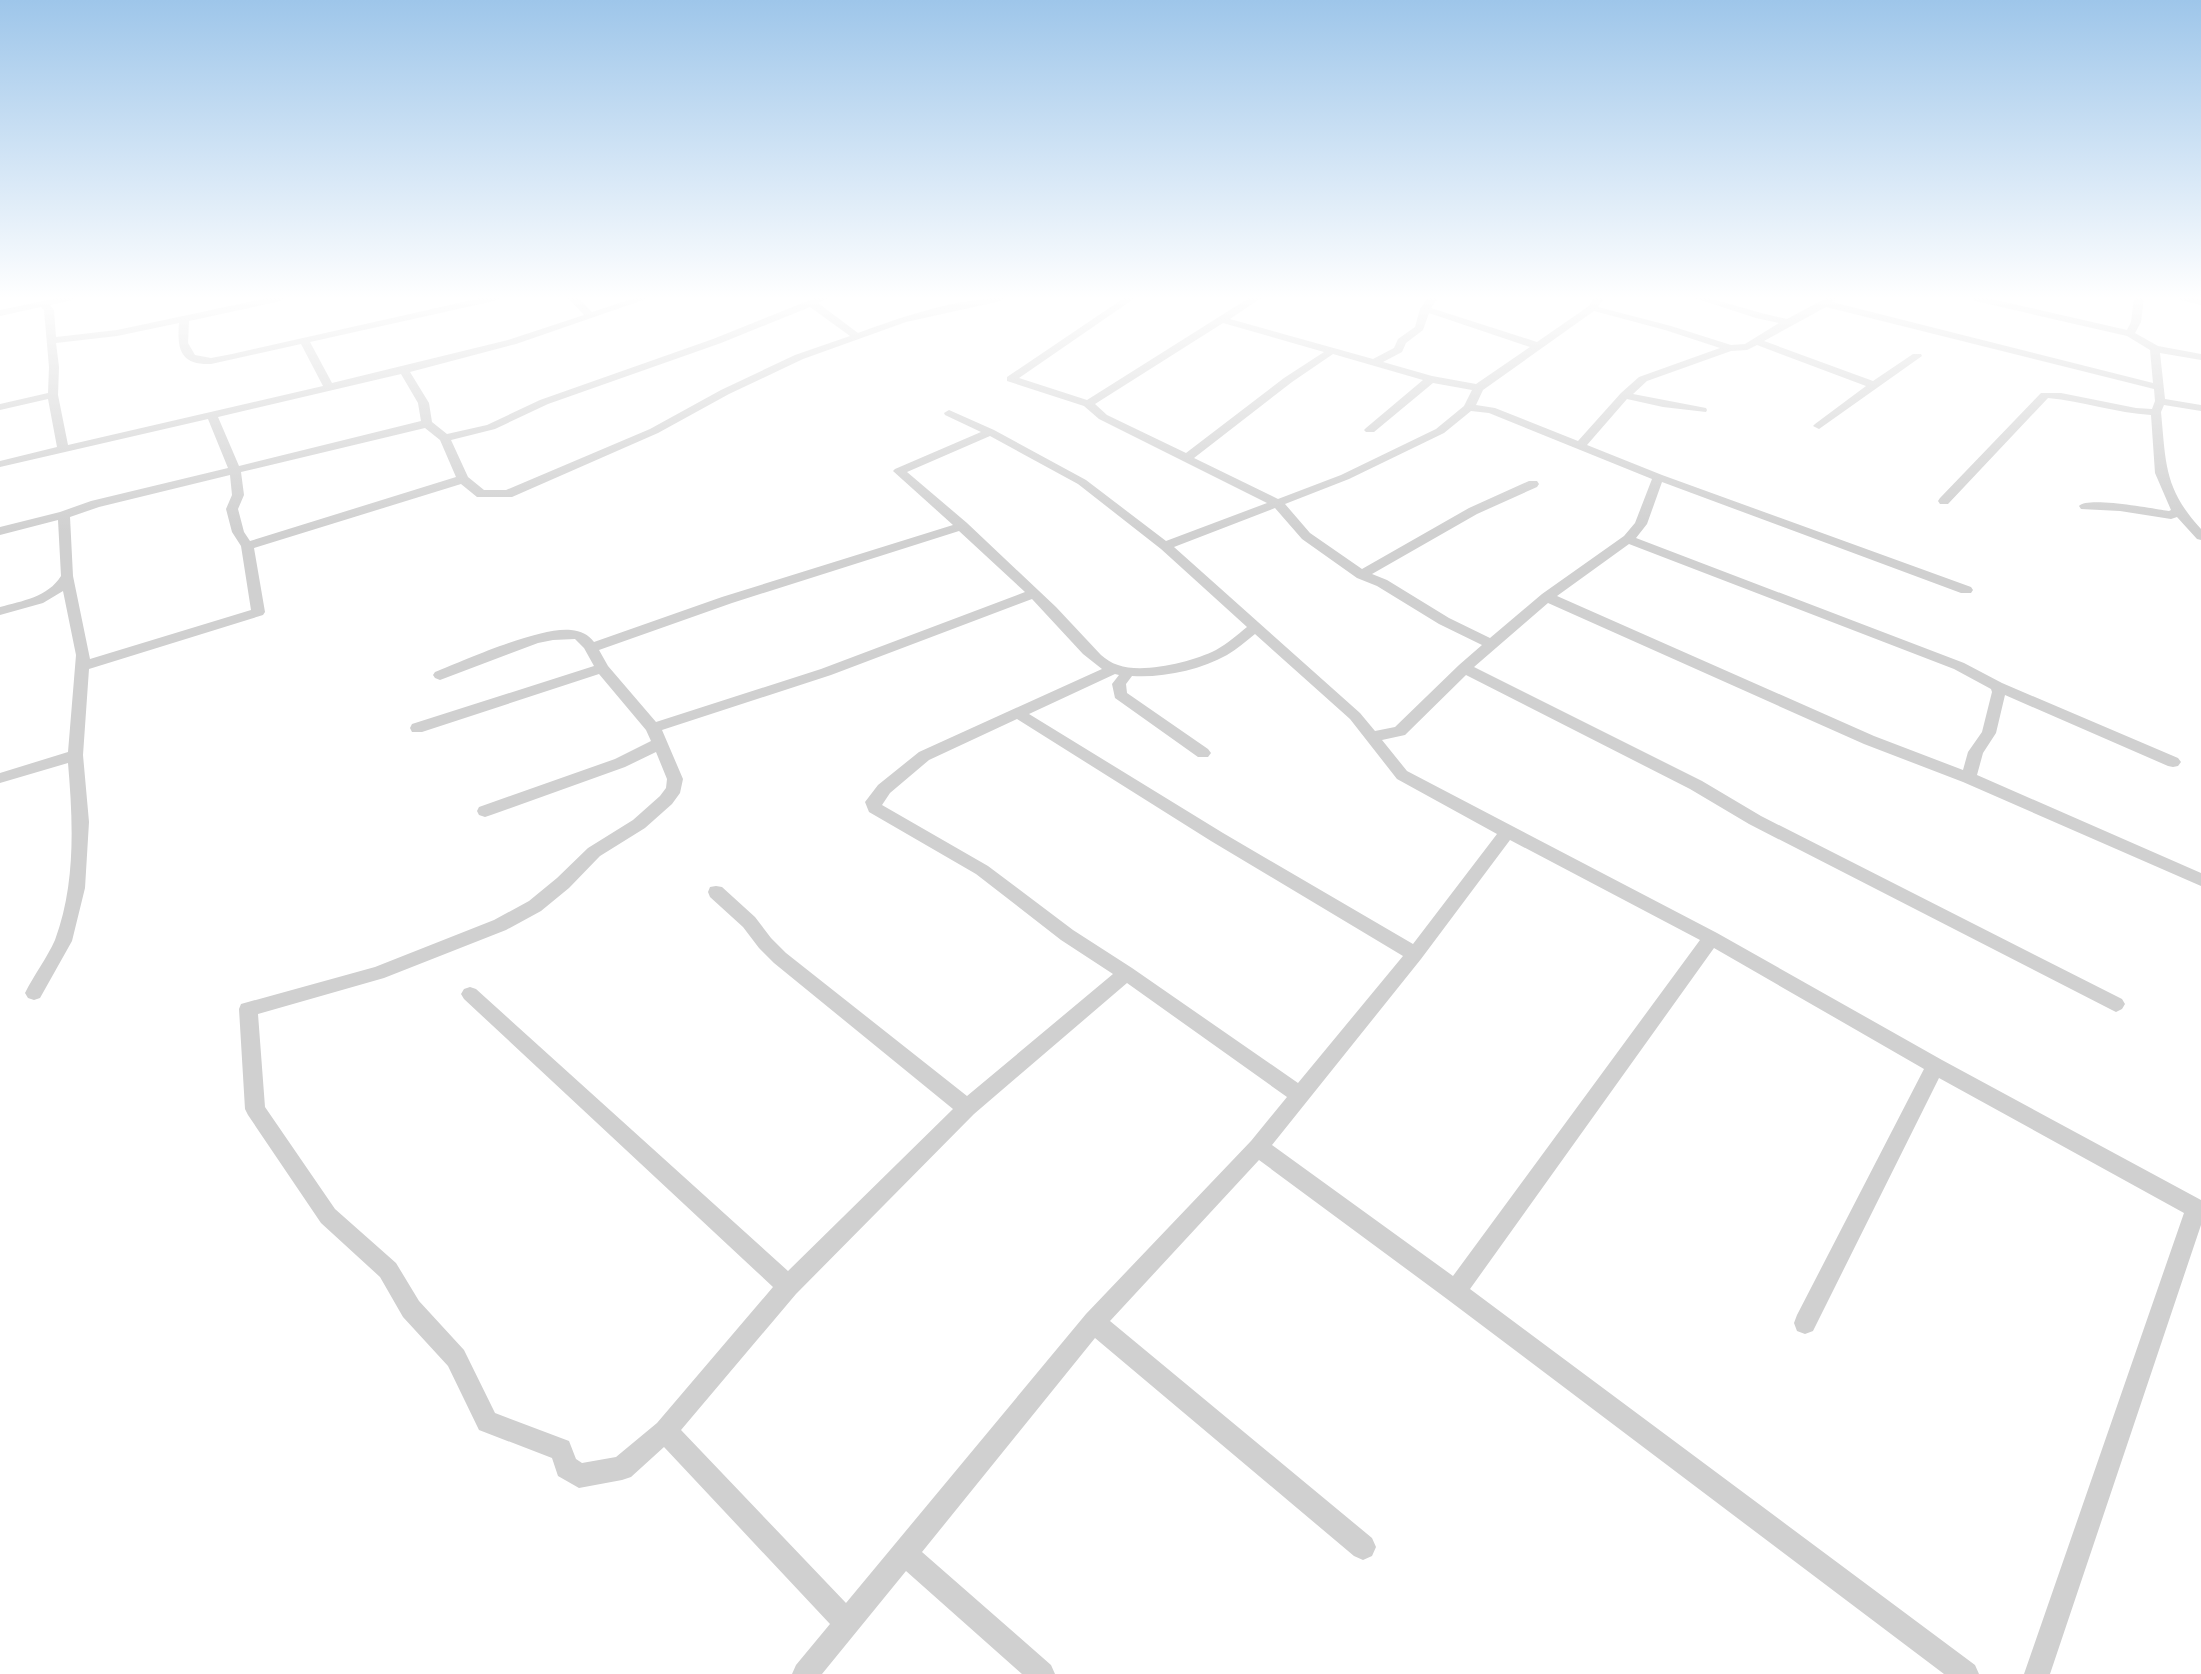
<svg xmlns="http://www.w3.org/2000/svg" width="2201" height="1674" viewBox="0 0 2201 1674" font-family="Helvetica,sans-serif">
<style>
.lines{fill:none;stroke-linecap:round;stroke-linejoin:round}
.street{fill:#d0d0d0;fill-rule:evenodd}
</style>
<rect width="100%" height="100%" fill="#fff"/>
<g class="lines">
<g class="street">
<path d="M57,298H75L73,300L50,305L54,310L56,337L117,330L268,298H286L281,301L189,321L188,343L195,355L211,358L232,354L481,298H499L494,301L310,342L332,383L508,340L584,315L568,298H578L592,312L635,298H649L516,344L410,372L429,403L432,422L447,434L487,425L540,400L713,339L815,298H828L818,303L858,333C905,316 956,298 1006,298L1001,301L906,322L803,359L729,394L658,433L512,497H477L461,484L254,548L265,612L263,615L89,669L83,755L89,822L85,888L72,941L40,998L34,1000L28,998L25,993C34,975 47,958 55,940C76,883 73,822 68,763L0,783V773L68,752L76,655L63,591L43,603L0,615V607C22,601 48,597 61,576L58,520L0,535V527L60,512L91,501L228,468L208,419L0,467V461L57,447L48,399L0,410V404L48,393L49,367L44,310L41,307L0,316V310ZM810,307L850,336L795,355L721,390L650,429L506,490H484L468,477L451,440L495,429L548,404L721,343ZM179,323C177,349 180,365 211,364L301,344L323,386L68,445L58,395L59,367L56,343L117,336ZM401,374L418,403L421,421L239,466L218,417ZM425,428L440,440L456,477L250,541L244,532L238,509L244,495L241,472ZM230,475L232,495L226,509L232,532L241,546L251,610L90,659L73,576L70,517L99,507Z"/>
<path d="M1124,298H1135L1019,378L1087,400L1249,298H1261L1230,319L1373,359L1394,348L1398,339L1415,327L1420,309L1428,298H1438L1431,308L1537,342L1589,306L1594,298H1604L1598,307L1671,326L1731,345L1745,344L1779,323L1756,318L1694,298H1709L1761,313L1787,319L1826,298H1838L1832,302L2153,383L2150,350L2127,336L1975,301L1970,298H1987L2127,330L2131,322L2134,298H2144L2141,322L2135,333L2158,346L2201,354V360L2160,353L2165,399L2201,405V411L2164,405L2161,412C2166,463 2164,489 2201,529V540L2197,539L2177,517L2171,519L2120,511L2081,509L2079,506C2088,496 2154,509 2169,511L2171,510L2155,473L2151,415C2116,413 2083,401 2048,398L1948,504H1940L1938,501L1940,498L2041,393H2061L2136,408L2152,409L2155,401L2154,389L1826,307L1764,341L1873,381L1913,354H1921L1922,356L1819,429L1813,426L1815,424L1866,386L1757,345L1747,350L1731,351L1647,381L1633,394L1706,408L1707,410L1706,412L1663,407L1627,399L1587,445L1662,475L1971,587L1973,590L1971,593H1961L1662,482L1647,524L1636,538L1964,663L2002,683L2178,758L2181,762L2178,766L2173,767L2168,766L2005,695L1996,733L1983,753L1977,775L2201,873V886L1963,782L1864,744L1548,603L1474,667L1702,781L1761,816L2122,999L2125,1004L2122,1009L2116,1012L2110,1009L1749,824L1690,789L1466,675L1405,735L1382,740L1407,771L1717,933L1942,1060L2201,1200V1225L2050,1674H2024L2184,1213L1939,1078L1813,1331L1805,1334L1797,1331L1794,1323L1797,1315L1924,1069L1714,948L1470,1289L1975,1665L1979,1674H1944L1447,1299L1259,1160L1110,1321L1372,1538L1376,1547L1372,1556L1363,1560L1354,1556L1095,1338L922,1552L1051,1665L1055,1674H1022L906,1571L822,1674H792L796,1665L830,1624L664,1447L631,1477L622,1480L579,1488L558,1476L552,1458L479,1430L448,1366L403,1317L380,1277L321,1223L248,1115L245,1109L239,1009L241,1004L375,967L494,920L529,901L557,878L588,848L633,820L660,796L666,788L667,779L656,752L625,767L491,815L485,817L479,815L477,811L479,807L615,759L651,741L646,730L599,674L422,732H412L410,728L412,724L594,666L584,648L575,639L553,640L538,643L440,680L435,678L433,675L435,672C465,660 541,626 571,630C581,631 588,634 594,642L722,597L953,525L893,471L895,469L981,432L945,415L944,413L949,410L994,430L1086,480L1166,541L1267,503L1099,419L1084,406L1007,381V377ZM1594,311L1665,330L1720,348L1639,377L1621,393L1578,441L1495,408L1476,405L1483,390ZM1429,313L1530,347L1476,384L1432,376L1383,362L1402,352L1406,343L1423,330ZM1223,323L1324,352L1284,378L1186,453L1107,415L1095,404ZM1333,354L1423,380L1366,428L1364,430L1366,432H1374L1433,383L1472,390L1464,406L1436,429L1341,475L1278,499L1194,458L1292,382ZM1471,411L1489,413L1652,479L1635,523L1624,536L1542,594L1490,638L1449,618L1387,580L1372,574L1477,514L1537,487L1539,484L1537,481H1529L1469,508L1362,569L1310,533L1285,504L1349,479L1444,433ZM990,436L1078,484L1161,549L1247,627C1237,635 1227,644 1216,650C1192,662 1143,674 1118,665C1111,663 1106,659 1101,655L1056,607L967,523L907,472ZM1275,508L1302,539L1357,578L1377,586L1439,624L1482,645L1459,665L1395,727L1375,731L1360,713L1174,547ZM959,531L1025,592L821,669L656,722L608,666L599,650L732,603ZM1629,544L1954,669L1991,689L1992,692L1982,732L1968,752L1963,770L1874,736L1557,596ZM1032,599L1083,654L1102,669L919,752L878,785L865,802L869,812L976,874L1061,940L1113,974L967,1096L786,953L771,938L755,917L722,887L716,886L710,887L708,892L710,897L743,927L759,948L774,963L953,1109L788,1271L476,989L470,987L464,989L461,994L464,999L773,1287L657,1423L616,1457L582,1463L576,1459L569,1441L495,1413L464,1350L419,1301L396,1263L335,1209L265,1107L258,1014L384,978L506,930L541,911L569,888L600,856L645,828L672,804L680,793L683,779L662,730L831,675ZM1255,634L1350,719L1397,779L1497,834L1413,944L1223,833L1029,714L1115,674L1119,675L1112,684L1115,698L1198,757H1208L1211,753L1208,749L1127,693L1126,684L1132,676C1163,678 1200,670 1227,655C1237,649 1246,641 1255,634ZM1017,719L1211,841L1403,956L1298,1083L1132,968L1073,930L988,866L882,805L890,793L929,760ZM1510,840L1700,940L1453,1276L1272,1145L1421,959ZM1127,983L1287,1097L1251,1141L1086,1314L846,1603L681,1430L796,1294L974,1114Z"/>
<polygon points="2179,298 2201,299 2201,305 2181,300"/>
</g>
</g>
<linearGradient id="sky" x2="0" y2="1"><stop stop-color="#9ec6ea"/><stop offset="0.56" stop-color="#fff"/><stop offset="1" stop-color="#fff" stop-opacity="0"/></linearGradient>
<rect width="2201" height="532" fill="url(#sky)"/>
</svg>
